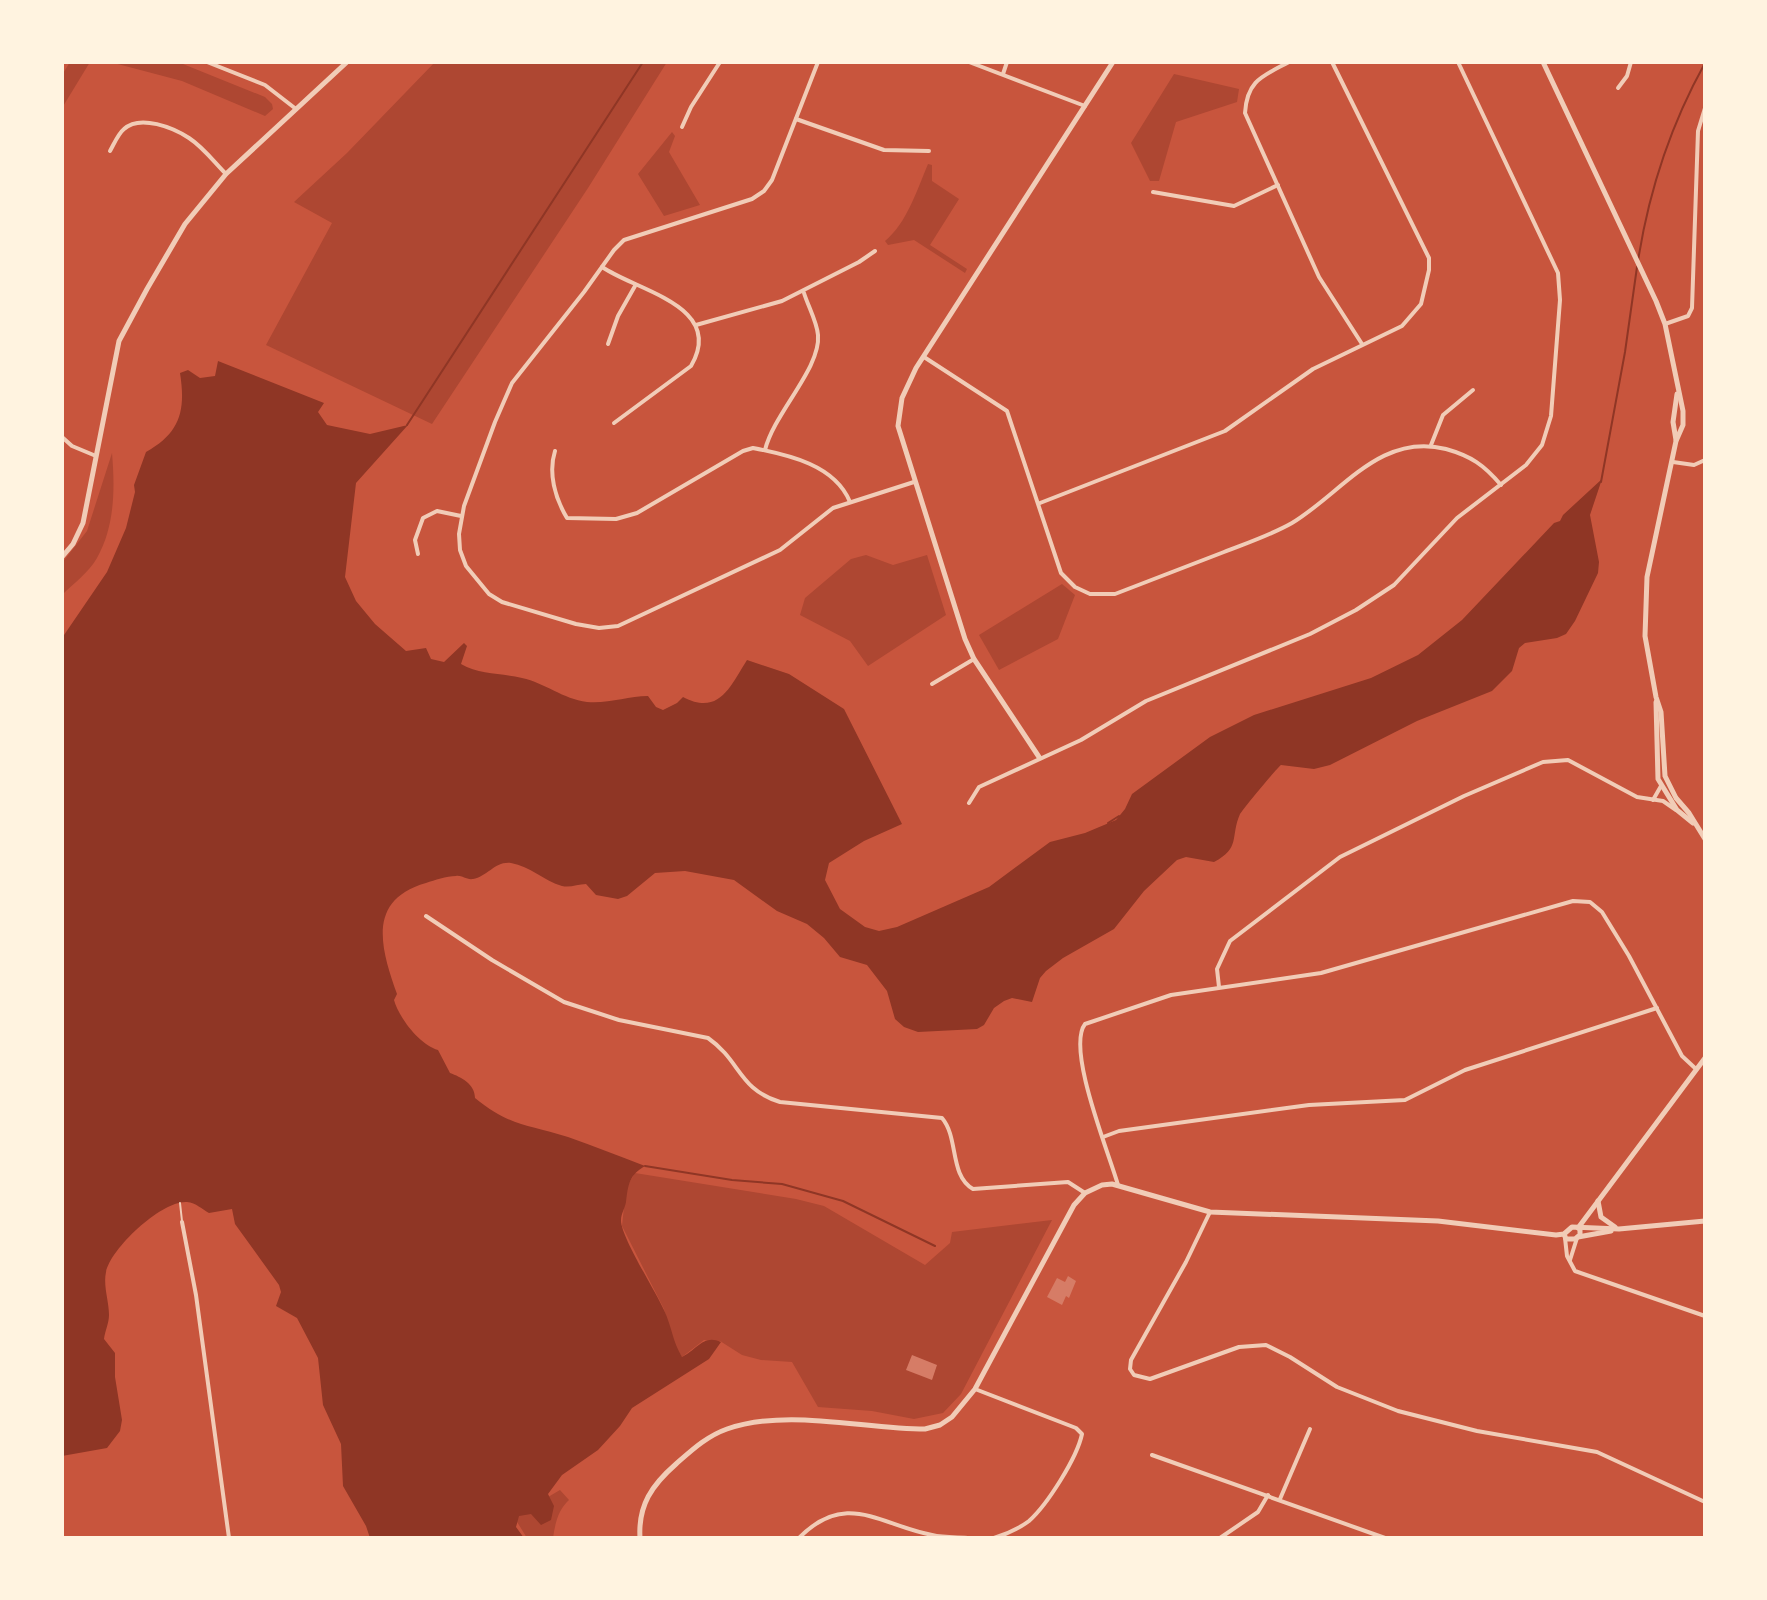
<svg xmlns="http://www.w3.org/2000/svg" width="1767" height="1600" viewBox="0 0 1767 1600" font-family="'PT Sans Narrow',sans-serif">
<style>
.green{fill:#ae4732}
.water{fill:#8f3625}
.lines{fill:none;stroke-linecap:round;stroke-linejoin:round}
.stream{stroke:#8f3625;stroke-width:2}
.building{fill:#d67c66}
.service{stroke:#f1ccb7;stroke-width:2}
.minor{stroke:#f1ccb7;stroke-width:4}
.tertiary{stroke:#f1ccb7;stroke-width:5}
</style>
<rect width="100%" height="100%" fill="#c8553d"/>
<g class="green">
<polygon points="70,62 90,62 62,108 62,75"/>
<polygon points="110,62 178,62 265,97 272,104 273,109 265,116 182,81"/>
<polygon points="435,62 667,62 588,188 432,424 266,345 332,223 294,202 347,153"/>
<polygon points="1174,74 1239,89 1237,102 1176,122 1159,181 1150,181 1131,143"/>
<polygon points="672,132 675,136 669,152 700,205 664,216 638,174"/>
<path d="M928,164L932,165V181L959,199L930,245L967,269L965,273L914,240L888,245L885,241C907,223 917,190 928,164Z"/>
<path d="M112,453C115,488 115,526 97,558C89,572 73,584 62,595V563L87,531Z"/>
<polygon points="866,555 893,565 927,555 946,615 868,666 850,641 800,615 805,598 851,559"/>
<polygon points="1062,584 1075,595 1058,639 999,670 979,635"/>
<polygon points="635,1173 796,1199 824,1206 925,1265 950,1243 952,1232 1052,1220 961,1394 943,1413 914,1419 872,1411 818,1407 792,1362 761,1360 742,1355 720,1341 704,1340 682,1357 673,1343 664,1309 622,1226 626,1188"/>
<path d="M560,1490L569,1500C558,1510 555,1524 553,1538H527L514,1517Z"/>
</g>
<path class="water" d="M218,361L324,403L318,412L327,425L370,434L408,425L356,483L345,577L356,601L375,624L406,651L426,648L431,659L444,662L464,643L467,646L461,664C480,675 502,673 522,678C545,683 563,699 587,702C608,704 628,696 648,696L656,707L663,710L677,703L683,697C719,716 730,687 747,660L789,674L844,709L902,824L864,841L829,863L825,880L840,909L865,927L879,931L897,927L989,887L1050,842L1085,833L1116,820L1125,809L1132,794L1210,737L1254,715L1371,678L1418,655L1462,620L1554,523L1560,521L1563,515L1602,479L1590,515L1599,562L1598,573L1575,621L1566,634L1557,638L1525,643L1519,648L1512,671L1492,691L1417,721L1330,765L1314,769L1281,765C1276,769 1243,809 1240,814C1230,837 1241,848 1214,862L1186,857L1177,860L1144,891L1114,929L1063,958L1046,971L1040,978L1032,1002L1012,998L1004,1001L994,1008L984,1025L977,1029L918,1032L904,1027L895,1019L887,991L867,965L840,957L824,938L807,924L777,911L734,880L685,871L655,873L627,896L618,899L596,895L586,884C578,884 570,888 562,886C544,881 530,866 511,863C495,861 487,877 473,879C466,880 462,875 456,876C446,876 435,880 426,883C366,900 381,949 397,994L394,1000C399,1018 420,1045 438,1050L450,1073C461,1077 475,1084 475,1098C511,1127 527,1124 568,1137C594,1146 619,1156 645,1166C629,1175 628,1185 626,1202C625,1208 621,1214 621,1220C620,1235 656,1292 664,1310C672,1327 672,1340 682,1357C697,1350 703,1334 721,1342L709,1359L632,1408L620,1426L598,1450L562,1475L548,1494L554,1506L551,1520L541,1525L531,1514L519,1516L516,1527L524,1538H370L366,1526L343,1486L341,1444L323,1405L318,1358L297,1318L276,1306L281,1292L279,1285L235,1224L232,1209L209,1213C202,1209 196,1203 187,1202C162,1200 111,1248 106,1272C103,1286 109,1301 109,1315C109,1323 105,1331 104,1339L115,1353V1377L122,1420L120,1431L107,1448L62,1456V638L107,572L126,528L135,492L134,485L146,452C180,433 186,411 180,373L188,370L200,378L215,376Z"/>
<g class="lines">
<g class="stream">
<path d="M1638,261C1649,190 1670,126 1705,63"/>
<polyline points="407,425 643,62"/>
<polyline points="1601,482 1625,352 1637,267"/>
<polyline points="1108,823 1119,816"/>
<polyline points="645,1166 732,1180 782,1184 843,1201 935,1246"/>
</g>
</g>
<g class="building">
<polygon points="1068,1276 1076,1281 1069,1298 1066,1296 1062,1305 1047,1297 1057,1278 1065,1282"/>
<polygon points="912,1355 937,1365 932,1380 906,1370"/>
</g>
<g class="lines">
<polyline class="service" points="180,1203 182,1221"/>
<g class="minor">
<polyline points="207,62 265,85 296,109"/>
<polyline points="818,62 772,180 764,191 752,199 624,240 614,250 584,292 512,383 495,422 464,506 459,534 460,550 466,566 489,594 502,602 576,624 599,628 618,626 780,550 833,508 914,482"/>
<polyline points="969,62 1085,106"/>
<path d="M1289,62C1263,76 1247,80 1245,113L1319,277L1362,344"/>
<polyline points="1003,74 1007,62"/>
<polyline points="1618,88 1627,76 1631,62"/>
<polyline points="796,119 884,150 929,151"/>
<polyline points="682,127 691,107 720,62"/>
<path d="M110,151C114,144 118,134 124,129C140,114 174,128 189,138C203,147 214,162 226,174"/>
<polyline points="1153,192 1234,206 1278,185"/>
<path d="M602,267C637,291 726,306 691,366L614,423"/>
<polyline points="1665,324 1688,316 1692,308 1698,131 1705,108"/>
<polyline points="696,325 782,301 859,262 875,251"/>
<polyline points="608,344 618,316 635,286"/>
<path d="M924,357L1007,411L1061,573L1075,587L1090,594H1115C1151,580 1188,566 1224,552C1247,543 1271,535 1292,523C1342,493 1380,432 1446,449C1471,456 1484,465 1501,485"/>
<polyline points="62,437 72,446 96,456"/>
<polyline points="1431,445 1443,415 1473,390"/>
<path d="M765,450C774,413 821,368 818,335C817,322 808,306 804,293"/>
<path d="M555,451C548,473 555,498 567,518L616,519L637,513L743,451L753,448C789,455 835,465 850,502"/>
<polyline points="1673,462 1694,465 1705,460"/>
<polyline points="1040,503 1225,431 1313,369 1402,326 1421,304 1429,270 1429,258 1332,62"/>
<polyline points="418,554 415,540 423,518 437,511 461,516"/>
<polyline points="932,684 974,659"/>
<polyline points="1653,800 1661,786"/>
<polyline points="969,803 979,787 1081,740 1146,701 1310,634 1356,610 1394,585 1457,518 1526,465 1542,445 1551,416 1560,300 1558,273 1458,62"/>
<path d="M426,916L492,960L564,1002L619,1020L708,1038C741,1061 738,1089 780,1102L942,1118C959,1138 949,1175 973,1189L1068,1182L1085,1193"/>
<polyline points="1219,987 1217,969 1230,941 1340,857 1464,796 1543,762 1568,760 1637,797 1663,801 1676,810"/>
<polyline points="1103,1137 1119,1131 1309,1105 1405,1100 1465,1070 1657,1008"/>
<path d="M1118,1185C1109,1153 1066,1049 1085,1024L1171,995L1321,973L1573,901L1590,902L1602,912L1629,956L1682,1056L1696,1069"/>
<polyline points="1210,1212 1186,1262 1131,1360 1130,1369 1134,1375 1150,1379 1239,1347 1266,1345 1290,1357 1337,1387 1398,1411 1477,1431 1597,1452 1705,1502"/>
<polyline points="182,1222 196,1295 229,1538"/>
<polyline points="1565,1238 1567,1256 1575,1271 1705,1316"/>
<polyline points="1570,1260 1577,1238"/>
<path d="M975,1389L1076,1428L1082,1434C1077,1458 1047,1505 1029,1521C1018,1529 1007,1534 994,1538"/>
<polyline points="1152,1455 1385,1538"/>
<polyline points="1280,1499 1310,1429"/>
<path d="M799,1538C846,1490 880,1525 932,1535C944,1538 958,1537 970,1538"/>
<polyline points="1220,1538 1258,1512 1268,1495"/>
</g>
<g class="tertiary">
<polyline points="1543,62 1656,301 1665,324 1683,411 1683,425 1676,441 1647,577 1645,636 1656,697 1661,712 1665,776 1676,798 1689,813 1705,839"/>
<polyline points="1676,440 1673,422 1677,394"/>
<polyline points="62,557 73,544 83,523 119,341 147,289 185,224 226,174 347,62"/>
<polyline points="1656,702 1658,779 1677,810 1693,823"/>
<polyline points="1039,757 974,659 965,639 898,426 902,398 916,368 1113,62"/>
<polyline points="1598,1201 1601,1217 1615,1227"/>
<polyline points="1578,1228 1705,1058"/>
<polyline points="1564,1234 1566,1239 1575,1239 1580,1235 1580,1229"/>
<polyline points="1578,1237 1611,1231"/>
<path d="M640,1538C638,1505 652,1485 676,1464C692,1450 707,1436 727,1429C787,1408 863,1429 925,1429L940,1425L952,1417L975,1389L1074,1205L1085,1193L1102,1185L1112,1184L1210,1212L1438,1221L1556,1235L1564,1234L1572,1227L1619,1229L1705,1221"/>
</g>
</g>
<rect width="1767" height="1600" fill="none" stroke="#fff3e0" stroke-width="128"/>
</svg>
